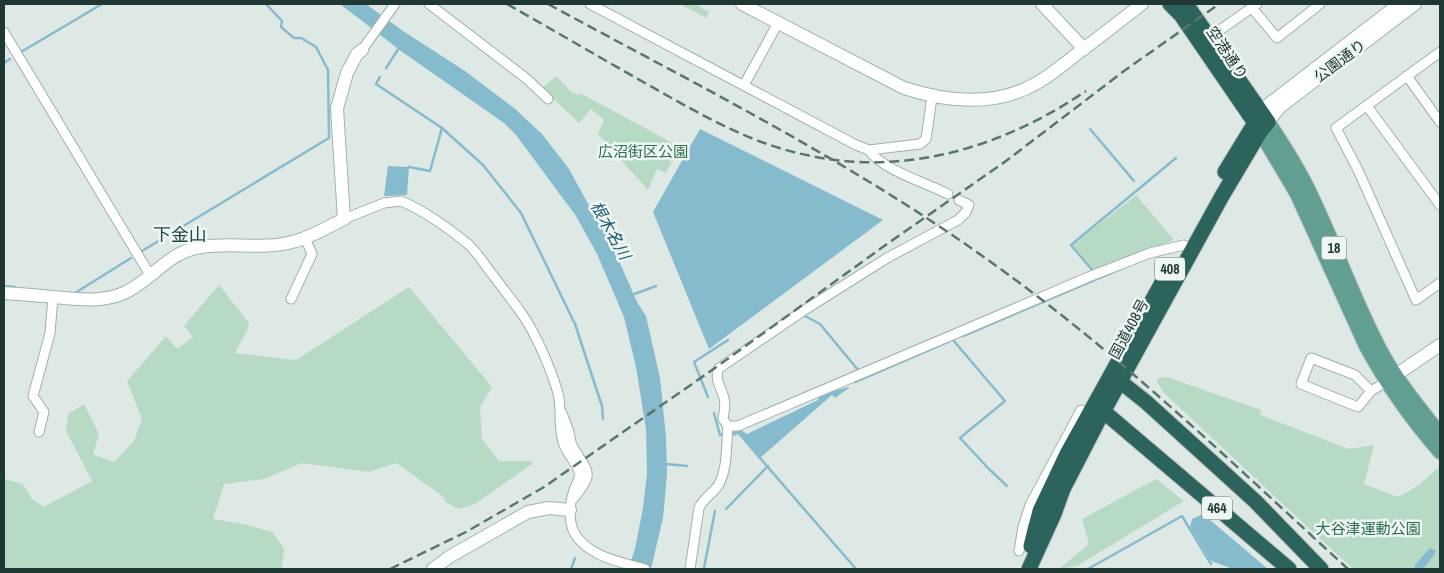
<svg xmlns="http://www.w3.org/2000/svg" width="1444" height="573" viewBox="0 0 1444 573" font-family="'Archivo Narrow','Noto Sans JP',sans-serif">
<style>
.green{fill:#b6dac4}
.water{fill:#86bbce}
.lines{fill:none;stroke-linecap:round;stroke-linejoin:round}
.stream{stroke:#86bbce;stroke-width:2.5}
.street-casing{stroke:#a1b0ac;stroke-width:11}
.secondary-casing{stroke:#9db4ae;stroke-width:14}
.primary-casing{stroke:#bcc3c2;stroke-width:16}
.highway-casing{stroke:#bcc3c2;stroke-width:17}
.street{stroke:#fff;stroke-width:9}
.secondary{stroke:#fff;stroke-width:12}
.primary{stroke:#639e95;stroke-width:14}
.highway{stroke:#2c635d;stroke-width:15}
.rail{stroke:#5a7470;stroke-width:2.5;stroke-dasharray:10 5;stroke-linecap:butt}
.labels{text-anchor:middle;stroke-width:5;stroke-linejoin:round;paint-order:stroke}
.shield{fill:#eef6f3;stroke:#5e716d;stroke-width:1}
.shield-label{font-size:14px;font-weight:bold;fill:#203834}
.street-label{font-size:15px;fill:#203834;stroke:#eef6f3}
.park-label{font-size:15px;fill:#2b6d4c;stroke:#eef6f3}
.water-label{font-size:16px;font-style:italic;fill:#1c5a71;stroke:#eef6f3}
.quarter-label{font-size:18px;fill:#1d4943;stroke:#eef6f3}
</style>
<rect width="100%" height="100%" fill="#dee9e5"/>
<g class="green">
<polygon points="680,4 695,4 709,12 706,18"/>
<polygon points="556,76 572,93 574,92 578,96 580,93 680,147 666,173 657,169 648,190 598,134 604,120 591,109 579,123 542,88"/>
<polygon points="1136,195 1174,240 1095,271 1073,245"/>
<polygon points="219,285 249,323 248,329 235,353 296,360 409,287 492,387 480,407 482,439 499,461 531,461 533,463 475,504 459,509 445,502 444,497 396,463 369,472 302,463 264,479 224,484 213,519 247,525 272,532 284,548 282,567 279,569 4,569 4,479 23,484 31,498 44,507 92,481 66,431 68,414 84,404 99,434 93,454 114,462 134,441 142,419 127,381 166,336 177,349 193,337 184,326"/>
<polygon points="1167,377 1261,410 1260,415 1349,449 1374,445 1364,484 1398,497 1419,485 1440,466 1440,569 1353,569 1258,481 1258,478 1255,478 1163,392 1157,381 1159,378"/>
<polygon points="1156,479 1184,501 1077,566 1059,569 1089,544 1082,519"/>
</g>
<g class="water">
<polygon points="340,4 366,4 403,31 465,71 514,108 542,134 569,169 592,211 616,254 637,302 646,316 660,378 666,437 667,475 663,518 651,569 628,569 635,549 643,508 647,473 646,429 636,367 624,317 597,254 576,216 516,135 504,123 401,51"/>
<polygon points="700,129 883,220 709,349 653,212"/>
<polygon points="388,166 409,167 407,195 384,196"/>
<polygon points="848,387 849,388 835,398 832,395 759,459 738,434 734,436 732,432 741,430 747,434 818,400 819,395"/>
<polygon points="1203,514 1268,569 1233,569 1211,561 1190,527 1192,519"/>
<polygon points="1430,548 1436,551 1435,554 1423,569 1415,569 1415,565"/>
</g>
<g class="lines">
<g class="stream">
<polyline points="21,52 102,4"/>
<polyline points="4,63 10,59"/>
<polyline points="386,68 399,48"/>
<polyline points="380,77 376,84 442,128 430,171 409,167"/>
<polyline points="442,128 483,165 521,213 575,324 602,406 603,419"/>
<polyline points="1090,129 1134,181"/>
<polyline points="142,251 329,138 328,70 316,47 301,38 294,38 281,27 282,21 266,4"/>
<polyline points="1093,271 1071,245 1176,158"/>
<polyline points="4,286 15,287"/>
<polyline points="75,293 131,258"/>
<polyline points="632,295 656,286"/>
<polyline points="805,316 820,324 858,370"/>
<polyline points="963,336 1125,267"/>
<polyline points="953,340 1005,401 960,438 989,469 1007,486"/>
<polyline points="855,382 950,341"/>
<polyline points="708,397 694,362 728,340"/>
<polyline points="714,413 720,435 732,434"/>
<polyline points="760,458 856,569"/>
<polyline points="666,464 687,466"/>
<polyline points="726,509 768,466"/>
<polyline points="704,568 715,511"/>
<polyline points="571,569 575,558"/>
<polyline points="1088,569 1182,516 1211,564"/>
</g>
<g class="street-casing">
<g id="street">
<polyline points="429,4 527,79 548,99"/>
<polyline points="590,4 856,145 869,150 920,144 926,139 932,97"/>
<polyline points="1252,8 1277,38 1320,4"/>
<polyline points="4,32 150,275"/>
<polyline points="1210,37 1257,4"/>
<polyline points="362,50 395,4"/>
<polyline points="1440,52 1336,128 1358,170 1416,300 1440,283"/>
<polyline points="1407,76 1440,122"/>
<polyline points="744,85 778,23"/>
<polyline points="1367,106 1440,205"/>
<path d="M869,150C882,170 927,183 948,194"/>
<path d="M344,219L384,203L401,201C423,210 450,229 468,244C478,253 484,264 492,274C502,287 512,300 522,314C536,334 551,369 558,393C562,409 558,426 563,442C566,454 577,462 579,472C581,478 576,484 574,490C569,504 568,521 575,534C589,557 621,562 645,569"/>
<polyline points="291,299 312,254 305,238"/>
<polyline points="1371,391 1355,375 1311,358 1301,384 1358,407 1371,391 1386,382"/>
<path d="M562,413C564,419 567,425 569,432C570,437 570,442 573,447C587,472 596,471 574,498"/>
<polyline points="728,426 738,426 1091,276 1150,253 1184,245"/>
<polyline points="39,432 44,412 33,396 50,333 53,297"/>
<polyline points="1019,551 1023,527 1030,505 1081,410"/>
<path d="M690,569L699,508C703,498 714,493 719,484C728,467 726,444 728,426L723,419C724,412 726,405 724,398C721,387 715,381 718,369L803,311L887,258L958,220L966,212L969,205L959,200"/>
</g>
</g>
<g class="secondary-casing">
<g id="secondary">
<path d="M742,4L904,88C947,102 994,107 1035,84C1050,76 1064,64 1078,53C1100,37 1121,20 1142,4"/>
<polyline points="1042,4 1084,49"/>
<polyline points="1262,113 1269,104 1399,4"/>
<polyline points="1268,122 1280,107 1415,4"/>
<path d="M4,293C20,294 37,295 53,297C77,299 101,303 124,293C153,280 167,252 201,247C230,242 263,250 292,242C310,238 327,227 344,219L337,108L347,73L357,54L362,50"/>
<polyline points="1387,381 1440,345"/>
<polyline points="433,569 449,557 528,512 549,508 570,510"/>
</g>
</g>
<g class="primary-casing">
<g id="primary">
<path d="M1268,122C1282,143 1296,165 1307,187C1335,243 1354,303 1384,357C1399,384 1421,410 1440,434"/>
<path d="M1255,123L1297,194L1366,346C1386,383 1412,420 1440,452"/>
</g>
</g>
<g class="highway-casing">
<g id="highway">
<polyline points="1170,4 1181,15 1255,123 1225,172"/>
<polyline points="1112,375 1146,402 1255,501 1321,569"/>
<polyline points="1096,405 1289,569"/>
<polyline points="1031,546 1040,511 1067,454 1163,281"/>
<polyline points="1029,569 1054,514 1063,489 1097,423 1222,196 1260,132 1268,122 1186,4"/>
</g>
</g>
<use href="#street" class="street"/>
<use href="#secondary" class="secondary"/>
<use href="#primary" class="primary"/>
<use href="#highway" class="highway"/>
<g class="rail">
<path d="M507,4C553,30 599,57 645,83C686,106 726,130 770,145C882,183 991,155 1086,91"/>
<path d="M548,4C697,85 850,161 988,260C1118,352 1231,462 1348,569"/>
<polyline points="390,569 466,532 544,487 715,368 887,244 1006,161 1124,71 1219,4"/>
</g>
</g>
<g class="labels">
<g class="shield">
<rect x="1321.5" y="236.5" width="25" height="23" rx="4"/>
<rect x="1155" y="257.5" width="30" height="23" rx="4"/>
<rect x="1202" y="496.5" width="30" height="23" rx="4"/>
</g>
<g class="shield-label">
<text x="1334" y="253">18</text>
<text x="1170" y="274">408</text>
<text x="1217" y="513">464</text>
</g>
<g class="street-label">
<text transform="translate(1227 53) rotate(56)" y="5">空港通り</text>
<text transform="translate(1340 61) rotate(-37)" y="5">公園通り</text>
<text transform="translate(1129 329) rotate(-62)" y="5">国道408号</text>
</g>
<g class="park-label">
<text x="643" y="157">広沼街区公園</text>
<text x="1368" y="534">大谷津運動公園</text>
</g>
<g class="water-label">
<text transform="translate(611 230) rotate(61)" y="6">根木名川</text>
</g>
<g class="quarter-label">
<text x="180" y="241">下金山</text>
</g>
</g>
<rect width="1444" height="573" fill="none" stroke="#203834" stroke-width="10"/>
</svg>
